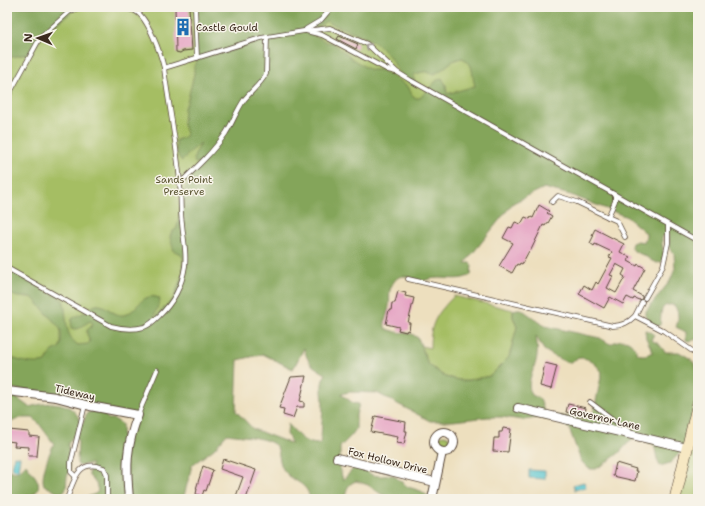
<svg xmlns="http://www.w3.org/2000/svg" width="705" height="506" viewBox="0 0 705 506" font-family="'Shantell Sans',sans-serif">
<style>
.green{fill:#a5be64;stroke:#707441}
.forest{fill:#84a55a;stroke:#60683c;fill-rule:evenodd}
.water{fill:#59c6d0;stroke:#4a7877}
.building{fill:#e5a1c2;fill-rule:evenodd}
.lines{fill:none;stroke-linecap:round;stroke-linejoin:round}
.lane-casing{stroke:#564536;stroke-width:5.5}
.street-casing{stroke:#564536;stroke-width:10}
.secondary-casing{stroke:#564536;stroke-width:12}
.lane{stroke:#fff;stroke-width:4}
.street{stroke:#fff;stroke-width:8}
.secondary{stroke:#f7e8c3;stroke-width:11}
.oneway{stroke:#a79f9a}
.labels{text-anchor:middle;stroke-width:3;stroke-linejoin:round;paint-order:stroke}
.poi-label{font-size:10px;fill:#3b2a1e;stroke:#f7f3e8;text-anchor:start}
.park-label{font-size:10px;fill:#5b5633;stroke:#f7f3e8}
.street-label{font-size:10px;fill:#3b2a1e;stroke:#f7f3e8}
</style>
<rect width="100%" height="100%" fill="#f7f3e8"/>
<filter id="ink" filterUnits="userSpaceOnUse"><feTurbulence type="fractalNoise" baseFrequency=".025" numOctaves="2"/><feDisplacementMap in="SourceGraphic" scale="8" xChannelSelector="R" yChannelSelector="G"/><feConvolveMatrix kernelMatrix="1 2 1 2 8 2 1 2 1" color-interpolation-filters="sRGB"/></filter>
<filter id="wash" filterUnits="userSpaceOnUse"><feTurbulence type="fractalNoise" baseFrequency=".012" numOctaves="4" result="noise"/><feDisplacementMap in="SourceGraphic" scale="16" xChannelSelector="R" yChannelSelector="G"/><feGaussianBlur stdDeviation="0.9" result="paint"/><feColorMatrix in="noise" values="0 0 0 0 0 0 0 0 0 0 0 0 0 0 0 0 0 1.4 0 .05"/><feComposite in="paint" operator="in"/></filter>
<g filter="url(#wash)">
<rect width="100%" height="100%" fill="#eddfbe"/>
<g class="green">
<polygon points="7,7 698,7 531,158 396,254 304,347 293,369 263,354 237,360 7,374"/>
<path d="M454,296L513,310V317L517,327L509,357L490,376L464,381L445,377L428,364L421,346L430,348C430,322 437,314 454,296Z"/>
<polygon points="698,403 698,499 675,499"/>
<circle cx="444" cy="442" r="7"/>
</g>
<g class="forest">
<polygon points="7,7 78,7 40,38 32,53 7,58"/>
<path d="M195,7H698V339L689,341L686,340V332L676,327C679,319 679,312 674,305C658,303 662,315 660,325L657,326L651,325L646,317V311L670,281L675,269L674,253L670,249L669,234L667,231L662,238V244L664,254L662,262L657,263L652,261L645,256L634,251L631,246L632,243L637,241L644,242L646,236V233L627,217L571,195L544,188L513,203L465,263H470L472,265L471,275C460,281 450,278 438,278C432,278 426,280 419,282C406,274 396,272 390,290C389,295 390,301 389,306C388,314 384,319 385,328L389,330L396,332L412,334L418,338L428,364L445,377L464,381L490,376L509,357L517,327L513,317V310L517,309H521L545,326L600,338L610,344C625,337 631,339 638,354C643,356 648,355 653,352L646,338L645,330L649,331L654,334L651,340L659,344L665,352H679L691,359L695,364L698,373V388L685,448L670,463L660,466C656,459 656,452 654,444L634,439L628,443L619,453L607,462L596,469H591L588,468L581,461L569,428L560,423L547,419L538,418L523,420L502,417H488L453,421H430L377,393L349,392L341,394L353,403L359,404L356,415V429L351,436L340,447V469L343,480L357,465L372,475L381,476L393,475L408,487L421,491L429,497L422,499H394L381,494L368,485L356,481C348,484 347,488 345,496L346,499H310C307,483 298,484 288,475C280,468 280,460 278,450C276,437 238,436 227,434L214,449L192,465L184,496L187,499H82L95,494L98,491L96,483L89,476V471L92,464H86L81,466L78,465L77,463L78,442L75,436L71,439L68,444L70,470L67,476L66,489L63,492L58,493L44,485C40,476 49,453 54,444L40,425L33,418H20L7,424V396H14L29,407C51,401 73,399 82,425L87,413L94,411L103,412L108,419H114L122,424L123,458L128,434L133,418L83,401L74,389L56,394L7,388V355C18,362 34,365 46,362L51,352L59,348L61,344V331L59,327L32,297C21,297 15,299 7,290V268L63,300C68,316 63,335 78,345L88,344L90,342L87,334V330L91,327L93,323L91,321C83,323 81,332 71,328L72,319C76,315 81,315 85,312C89,310 92,306 96,305C106,303 113,317 124,315C138,312 141,291 159,298L160,301L153,319L174,298L183,272V258L180,253L174,251L170,237L171,233L177,228L181,203L185,190L194,170L199,162L195,163C192,156 198,149 201,143L189,153L182,161C176,155 176,148 176,140L185,137L186,134L183,124L184,108L187,103L194,74V66L197,62ZM326,21C344,30 366,34 382,48C395,59 399,81 416,86L413,75C421,72 427,70 434,74C446,69 449,60 462,58C475,64 471,73 475,86L447,94L446,85L442,78L436,81L420,98H416L412,95L409,88L391,75L381,70H370L352,59L333,43L326,42L313,35L307,34ZM536,336C539,340 541,346 544,350C547,352 564,362 567,362C570,363 572,361 576,359C587,355 596,364 602,372L594,411L586,419L545,414L540,399L532,395C524,381 536,370 537,355C538,349 537,343 536,336ZM304,348C308,364 312,366 326,374C319,383 323,394 323,405C322,418 322,431 320,444C302,444 299,435 288,424L287,434L292,444L253,429L236,411L238,360L263,354L293,369Z"/>
<path d="M26,464C29,469 36,476 38,482C42,500 17,496 7,497V468C14,475 21,471 26,464Z"/>
</g>
<g class="water">
<polygon points="14,456 20,457 18,470 12,469"/>
<polygon points="529,470 545,471 545,479 529,478"/>
<polygon points="584,482 586,487 575,490 573,485"/>
</g>
<g id="blocks">
<g class="building">
<polygon points="175,7 189,7 192,50 183,51 180,53 176,52"/>
<polygon points="339,36 358,44 356,49 337,39"/>
<polygon points="539,205 549,211 547,213 552,216 548,223 547,223 545,226 543,225 530,252 529,251 522,264 520,263 519,265 517,264 512,273 499,266 513,243 503,238 509,227 512,228 515,222 521,224 525,217 530,219 531,217 533,218"/>
<path d="M595,229L624,244L620,252L630,257L628,261L637,266L638,264L645,268L633,291L642,296V299L639,300L634,298L633,300L627,297L623,304L610,297L604,308L579,294L584,285L592,290L596,282L598,284L612,258L609,257L612,252L595,244L594,246L590,243L594,235H592ZM616,264L625,269L622,275L625,277L616,293L607,288L613,276L610,275Z"/>
<polygon points="398,291 406,293 405,296 414,298 408,323 410,323 409,331 407,330 406,332 398,330 399,327 386,324 389,310 391,311 392,303 395,303"/>
<polygon points="545,363 557,366 551,389 540,386"/>
<polygon points="306,376 300,401 304,402 304,407 297,407 293,418 283,415 284,409 279,408 291,377"/>
<polygon points="568,404 586,408 584,416 566,412"/>
<polygon points="375,416 406,422 405,431 407,431 404,444 396,443 398,437 371,432"/>
<polygon points="503,428 511,429 508,452 493,451 494,438 499,438 499,432 502,432"/>
<polygon points="9,430 29,432 29,436 39,437 37,456 28,456 29,447 14,446 15,442 8,441"/>
<polygon points="223,459 256,470 246,499 235,499 243,477 220,469"/>
<polygon points="616,463 636,469 635,471 637,471 635,481 613,476"/>
<polygon points="203,466 213,470 206,491 204,490 202,496 196,494 197,489 196,489"/>
</g>
</g>
</g>
<g filter="url(#ink)">
<use href="#blocks" fill-opacity="0" stroke="#564536" stroke-width="1"/>
<g class="lines">
<g class="lane-casing">
<g id="lane">
<path d="M117,7C122,8 130,9 135,11C148,17 161,55 164,68"/>
<polyline points="195,7 197,58"/>
<polyline points="306,29 321,20 332,7"/>
<polyline points="306,31 322,35 388,70 396,72"/>
<polyline points="7,98 40,38 69,12 80,7"/>
<path d="M180,183C197,167 213,152 226,133C233,122 237,110 244,100C251,91 260,85 266,74L267,37"/>
<polyline points="552,202 558,196 577,202 608,217 615,201 615,195"/>
<polyline points="608,217 617,221 625,237"/>
<path d="M7,268L111,326C122,329 133,330 144,327C150,325 155,320 159,316C174,302 182,286 185,266C187,251 183,238 182,223C180,210 181,197 180,183C177,145 169,107 164,68L261,38L304,31L330,28L367,44L397,72L410,80L698,241"/>
<path d="M408,279L613,326C621,326 629,322 635,316L664,331L698,355"/>
<polyline points="645,298 663,266 668,243 668,225"/>
<polyline points="635,316 642,302"/>
<polyline points="590,402 631,433"/>
<polyline points="138,415 157,370"/>
<polyline points="75,476 71,472 71,462 85,405"/>
<path d="M67,499C74,480 78,458 104,468L107,475V499"/>
</g>
</g>
<g class="street-casing">
<g id="street">
<path d="M7,391L56,397L90,406L138,415C126,446 126,466 129,499"/>
<polyline points="518,408 687,448"/>
<circle cx="444" cy="442" r="10"/>
<polyline points="337,458 435,482"/>
<polyline points="432,499 442,452"/>
</g>
</g>
<g class="secondary-casing">
<polyline id="secondary" points="675,499 698,403"/>
</g>
<use href="#lane" class="lane"/>
<use href="#street" class="street"/>
<use href="#secondary" class="secondary"/>
</g>
<defs><path id="oneway-chevron" d="M-2-3.5L2.5 0L-2 3.5" fill="none" stroke-width="1.6" stroke-linecap="round" stroke-linejoin="round"/></defs>
<use class="oneway" href="#oneway-chevron" transform="translate(368 46) rotate(-147)"/>
</g>
<defs>
<g id="building-bare" transform="scale(1.38)"><path d="M-4-6H4V6H1V3H-1V6H-4ZM-2.5-4.3h1.7v1.8h-1.7ZM.8-4.3h1.7v1.8H.8ZM-2.5-1h1.7V.8h-1.7ZM.8-1h1.7V.8H.8Z" fill="#1f6fb2" stroke="#f7f3e8" stroke-width="2.5" paint-order="stroke"/></g>
</defs>
<g fill-rule="evenodd">
<use href="#building-bare" x="183" y="27"/>
</g>
<g class="labels">
<g class="poi-label">
<text x="196" y="31">Castle Gould</text>
</g>
<g class="park-label">
<text x="184" y="183">Sands Point<tspan x="184" dy="12">Preserve</tspan></text>
</g>
<g class="street-label">
<text transform="translate(75 392) rotate(13)" y="4">Tideway</text>
<text transform="translate(605 418) rotate(13)" y="4">Governor Lane</text>
<text transform="translate(388 460) rotate(14)" y="4">Fox Hollow Drive</text>
</g>
</g>
<rect width="705" height="506" fill="none" stroke="#f7f3e8" stroke-width="24"/>
<g transform="translate(38 38) rotate(272)" stroke="#f7f3e8" stroke-width="3" paint-order="stroke">
<path d="M0-3L7 15L0 10L-7 15Z" fill="#3b2a1e"/>
<text y="-6" font-size="11" font-weight="bold" text-anchor="middle" fill="#3b2a1e">N</text>
</g>
</svg>
